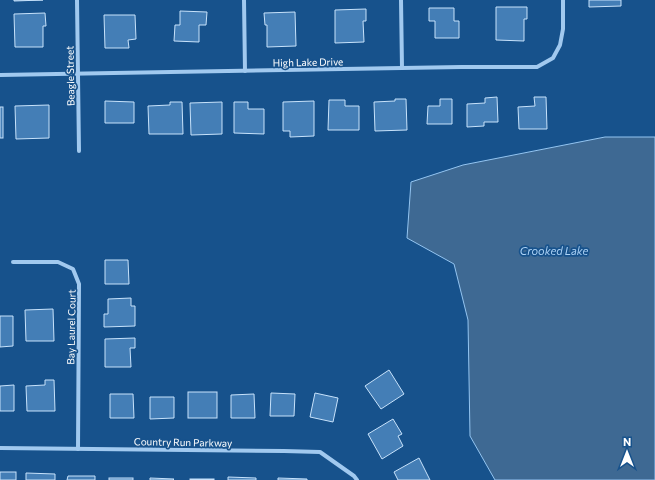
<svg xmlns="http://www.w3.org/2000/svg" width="655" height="480" viewBox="0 0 655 480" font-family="Commissioner,sans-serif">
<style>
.water{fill:#3e6993;stroke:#94c5f1}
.building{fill:#447eb6;stroke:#c7e2fb}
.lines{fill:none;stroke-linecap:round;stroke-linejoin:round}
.minor{stroke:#a1c9ef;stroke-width:4}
.labels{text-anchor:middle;stroke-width:3.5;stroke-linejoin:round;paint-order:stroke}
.street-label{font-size:10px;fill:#fff;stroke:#17528c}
.water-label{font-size:11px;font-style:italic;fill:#add3f6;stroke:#17528c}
</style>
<rect width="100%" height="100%" fill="#17528c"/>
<polygon class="water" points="605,137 655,137 655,480 495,480 470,436 468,320 454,264 407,238 411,182 463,165"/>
<g class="building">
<polygon points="14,0 43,0 14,1"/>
<polygon points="589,0 621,0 621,6 589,7"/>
<polygon points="496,7 527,7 527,19 524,19 524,41 496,40"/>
<polygon points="429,8 454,8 454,21 459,21 459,38 435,38 435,21 429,21"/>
<polygon points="366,9 366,21 363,21 364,42 335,43 335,10"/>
<polygon points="180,11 207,12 206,25 199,25 199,42 174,41 175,25 180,25"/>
<polygon points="295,12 296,46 267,47 267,25 265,25 264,13"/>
<polygon points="45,13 46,26 43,26 43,47 15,47 14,14"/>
<polygon points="104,15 135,15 136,39 128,40 129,48 105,48"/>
<polygon points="497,97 498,122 484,122 484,126 467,127 467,104 485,103 485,98"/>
<polygon points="534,97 546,97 547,129 519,129 518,107 535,106"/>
<polygon points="395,99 406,99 407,130 375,131 374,102 395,101"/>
<polygon points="440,99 452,99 452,124 427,124 428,106 440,106"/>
<polygon points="329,100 345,100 345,106 359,106 359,130 328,130"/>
<polygon points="105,101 134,102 134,123 105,123"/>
<polygon points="314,101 314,136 290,137 290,131 283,131 283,102"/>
<polygon points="170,102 182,102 183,134 149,134 148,106 170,105"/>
<polygon points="222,102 222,134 191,135 190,103"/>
<polygon points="234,102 248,102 248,109 264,109 264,134 234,133"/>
<polygon points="49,105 49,138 16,139 15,106"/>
<rect x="0" y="107" width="3" height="31"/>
<polygon points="105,260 128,260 129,284 105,284"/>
<polygon points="131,298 131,306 135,306 135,326 104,327 104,314 108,314 108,299"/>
<polygon points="53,309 54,341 26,341 25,310"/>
<polygon points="0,316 13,316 13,346 0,347"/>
<polygon points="135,338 135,348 130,348 131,367 105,367 105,339"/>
<polygon points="389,370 404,394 381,409 365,386"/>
<polygon points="45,380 54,380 55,411 27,411 26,386 45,385"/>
<polygon points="14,385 14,411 0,411 0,386"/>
<rect x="188" y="392" width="29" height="26"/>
<polygon points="271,393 295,394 294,416 270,416"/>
<polygon points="315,393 338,398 333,422 310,417"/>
<polygon points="110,394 133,394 134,418 110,418"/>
<polygon points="254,394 255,418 231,418 231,395"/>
<polygon points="150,397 174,397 174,418 150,419"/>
<polygon points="393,419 402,434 398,436 403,446 382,459 368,434"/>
<polygon points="419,458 430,480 398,480 394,472"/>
<rect x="0" y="472" width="16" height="8"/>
<polygon points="26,473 55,474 55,480 26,480"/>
<polygon points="68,476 95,476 95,480 67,480"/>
<polygon points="228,477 256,478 256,480 228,480"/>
<rect x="109" y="478" width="24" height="2"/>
<polygon points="150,478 174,479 173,480 150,480"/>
<polygon points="278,478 307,479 307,480 278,480"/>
<rect x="190" y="479" width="24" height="1"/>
</g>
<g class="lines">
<g class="minor">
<polyline points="77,0 79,151"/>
<polyline points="244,0 245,71"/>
<polyline points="401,0 402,68"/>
<polyline points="0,75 461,67 537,67 553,58 560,45 563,29 563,0"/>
<polyline points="13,262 58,262 73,269 79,284 78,449"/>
<polyline points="0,448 284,451 320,452 354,476 357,480"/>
</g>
</g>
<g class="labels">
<g class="street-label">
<text transform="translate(308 62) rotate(-1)" y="4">High Lake Drive</text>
<text transform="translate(70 76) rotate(-91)" y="4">Beagle Street</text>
<text transform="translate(71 327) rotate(-89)" y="4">Bay Laurel Court</text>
<text transform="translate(183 442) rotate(1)" y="4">Country Run Parkway</text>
</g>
<g class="water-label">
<text x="554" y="255">Crooked Lake</text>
</g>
</g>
<g transform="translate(627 452)" stroke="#17528c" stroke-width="3" paint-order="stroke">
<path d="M0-3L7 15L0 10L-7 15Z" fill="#ffffff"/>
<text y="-6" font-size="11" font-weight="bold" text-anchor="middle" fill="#ffffff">N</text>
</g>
</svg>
